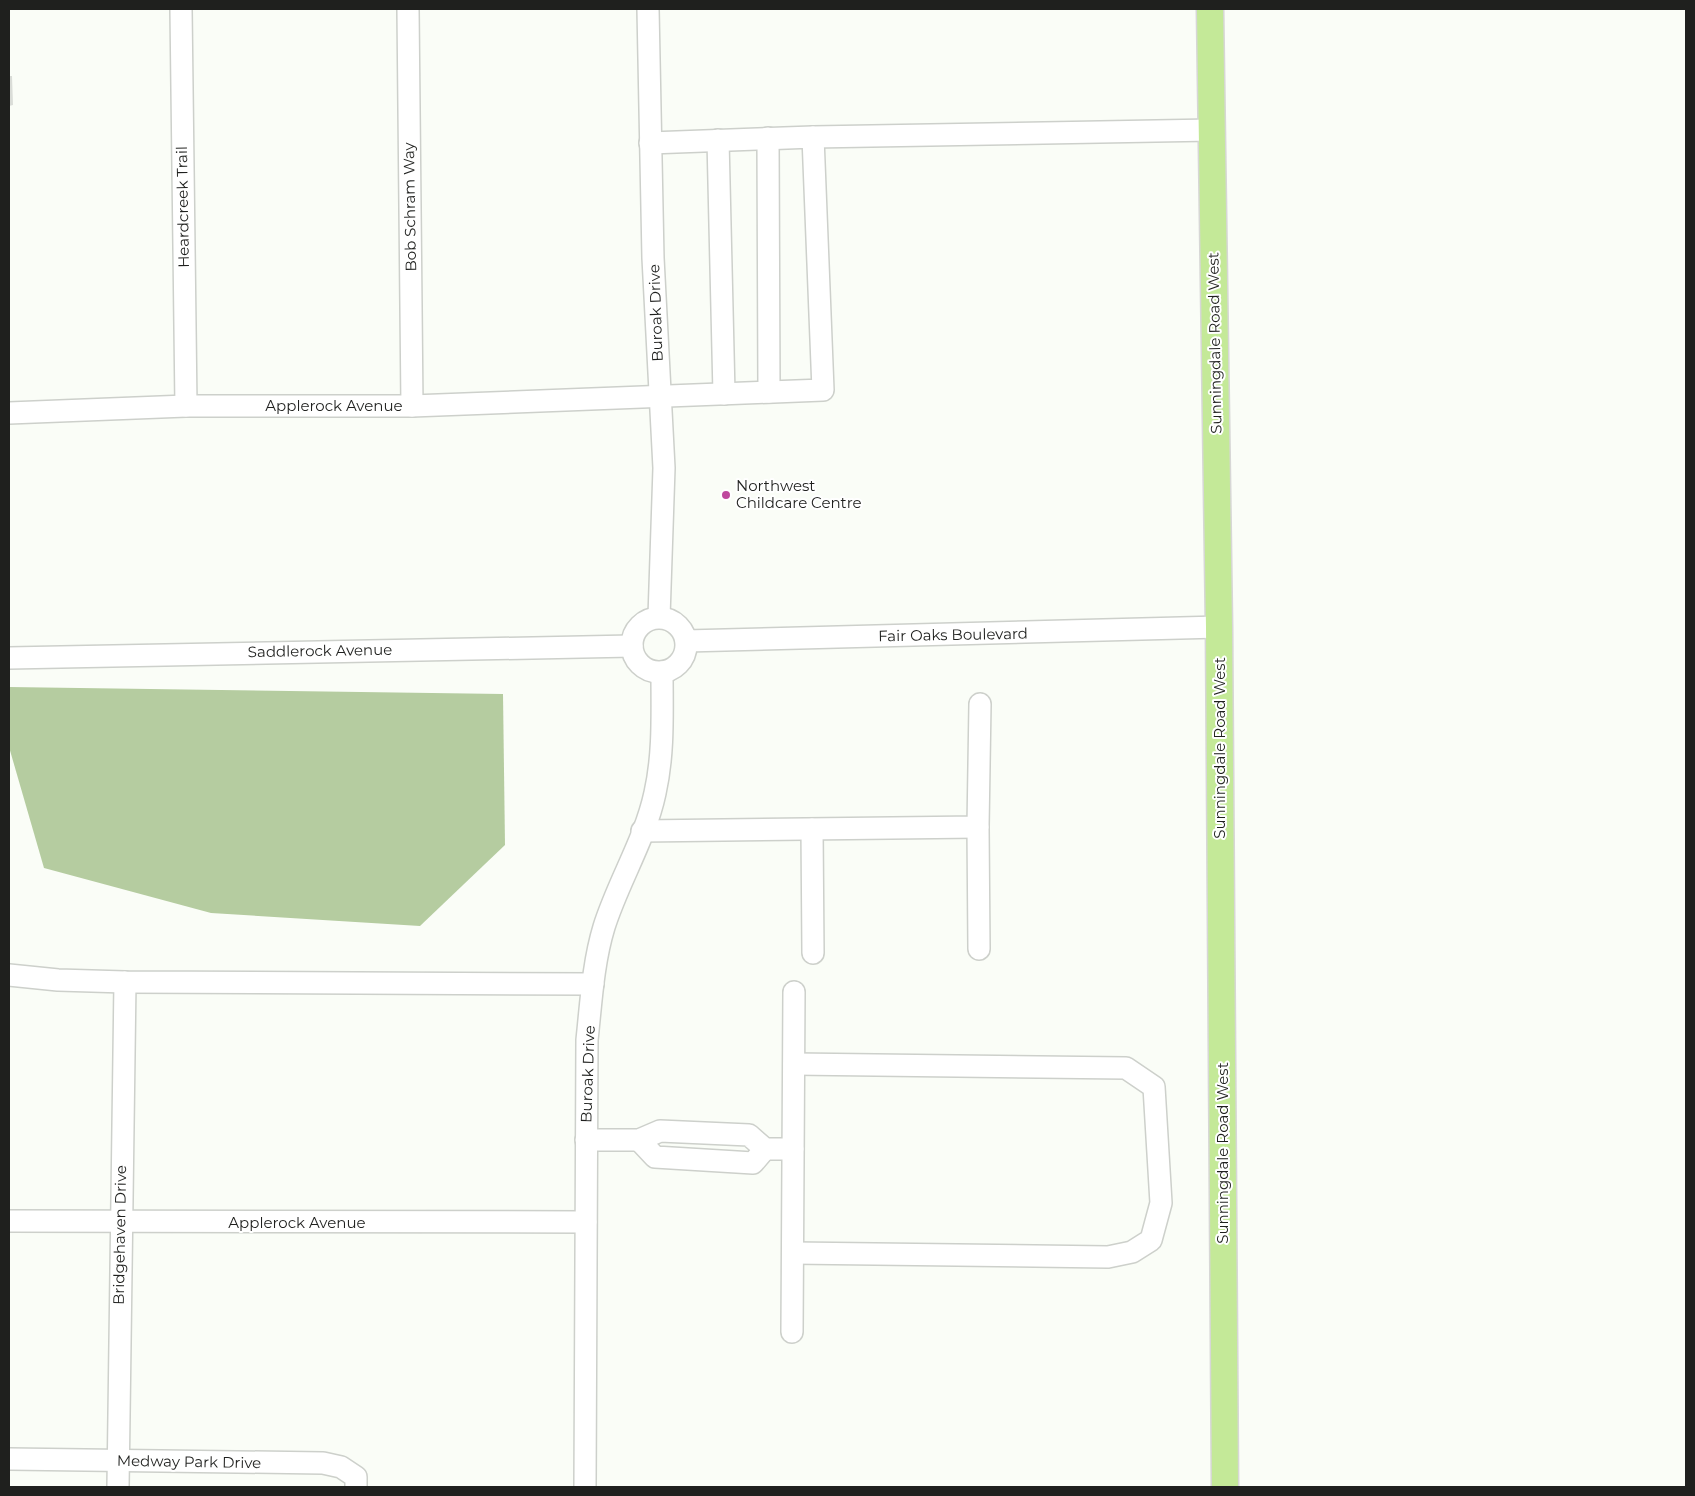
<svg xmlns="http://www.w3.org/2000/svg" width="1695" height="1496" viewBox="0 0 1695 1496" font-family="Montserrat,sans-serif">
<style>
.forest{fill:#b5cca0}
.building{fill:#daddd8}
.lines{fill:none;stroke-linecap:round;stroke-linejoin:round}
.minor-casing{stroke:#cdd0cb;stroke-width:24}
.major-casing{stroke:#d7d7d6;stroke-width:29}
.minor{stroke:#fff;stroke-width:21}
.major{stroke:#c4e998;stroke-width:26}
.poi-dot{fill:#bf489e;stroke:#fff;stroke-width:2}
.labels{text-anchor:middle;stroke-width:4;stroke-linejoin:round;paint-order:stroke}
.street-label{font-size:15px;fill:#1f201e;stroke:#fff}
.poi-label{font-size:15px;fill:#1f201e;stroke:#fff;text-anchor:start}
</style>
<rect width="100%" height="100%" fill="#fafdf7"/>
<polygon class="forest" points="9,687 503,694 505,845 420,926 211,913 44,868 9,747"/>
<polygon class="building" points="9,76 12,76 13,105 9,106"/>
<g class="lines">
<g class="minor-casing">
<g id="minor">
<polyline points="181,9 186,406"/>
<polyline points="408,9 412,406"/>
<polyline points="648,9 653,258 664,468 659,617"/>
<polyline points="813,137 1212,130"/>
<polyline points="768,138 769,392"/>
<polyline points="718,140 724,394"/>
<polyline points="9,413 186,406 412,406 823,390 813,137 650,143"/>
<circle cx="659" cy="645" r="27"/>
<polyline points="686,641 1219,627"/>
<polyline points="9,658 632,646"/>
<polyline points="978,827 979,949"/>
<polyline points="812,829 813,953"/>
<polyline points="642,831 978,827 980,704"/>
<polyline points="9,975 58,980 125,982 593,984"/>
<polyline points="586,1140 639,1140 660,1131 749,1135 765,1149 793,1149"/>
<polyline points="639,1140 655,1157 753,1163 765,1149"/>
<polyline points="9,1221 586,1222"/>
<polyline points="793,1253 1108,1257 1132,1252 1151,1240 1161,1203 1154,1087 1126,1068 794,1064"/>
<polyline points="792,1332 794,992"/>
<polyline points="9,1459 323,1463 341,1467 356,1477 356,1487"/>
<polyline points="118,1487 125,982"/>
<path d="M585,1487L587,1040C591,1003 593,963 604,927C618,882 645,840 655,793C664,753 662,712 662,672"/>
</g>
</g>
<g class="major-casing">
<polyline id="major" points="1210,9 1219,627 1225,1487"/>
</g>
<use href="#minor" class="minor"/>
<use href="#major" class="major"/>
</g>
<circle class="poi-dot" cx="726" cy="495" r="5"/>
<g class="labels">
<g class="street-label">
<text transform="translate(183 207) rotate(-91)" y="5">Heardcreek Trail</text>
<text transform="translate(410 207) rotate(-91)" y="5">Bob Schram Way</text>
<text transform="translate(656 313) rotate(-92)" y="5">Buroak Drive</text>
<text transform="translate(1215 343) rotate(-91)" y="5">Sunningdale Road West</text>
<text x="334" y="411">Applerock Avenue</text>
<text transform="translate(953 635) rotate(-1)" y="5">Fair Oaks Boulevard</text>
<text transform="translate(320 651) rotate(-1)" y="5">Saddlerock Avenue</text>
<text transform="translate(1220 748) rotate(-90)" y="5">Sunningdale Road West</text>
<text transform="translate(588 1074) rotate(-88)" y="5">Buroak Drive</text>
<text transform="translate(1223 1153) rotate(-90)" y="5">Sunningdale Road West</text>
<text x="297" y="1228">Applerock Avenue</text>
<text transform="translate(120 1235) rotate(-89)" y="5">Bridgehaven Drive</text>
<text transform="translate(189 1462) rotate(1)" y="5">Medway Park Drive</text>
</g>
<g class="poi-label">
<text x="736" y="491">Northwest<tspan x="736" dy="17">Childcare Centre</tspan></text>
</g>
</g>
<rect width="1695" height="1496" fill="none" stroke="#1f201e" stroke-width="20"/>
</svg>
